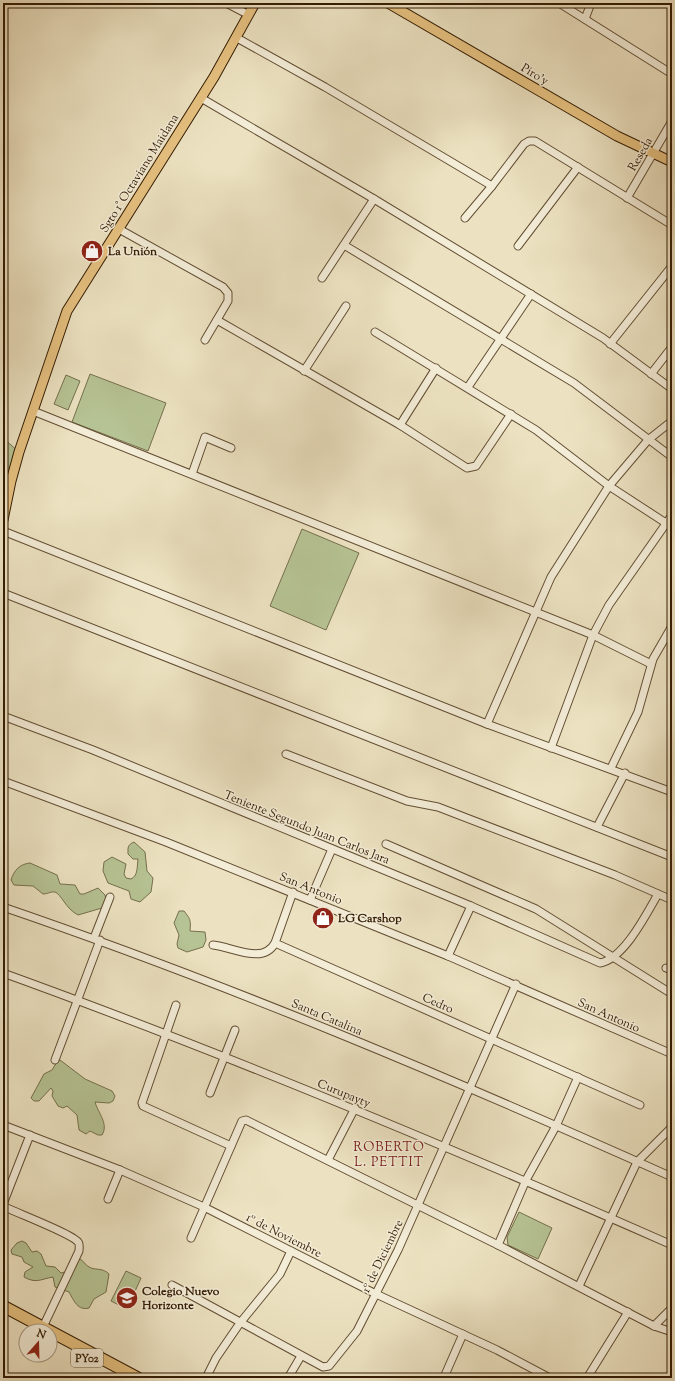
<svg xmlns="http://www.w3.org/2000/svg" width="675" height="1381" viewBox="0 0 675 1381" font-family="'Sorts Mill Goudy',serif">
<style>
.green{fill:#b6c394;stroke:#75704c}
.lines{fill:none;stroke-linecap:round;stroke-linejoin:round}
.minor-casing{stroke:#624e33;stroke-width:9}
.major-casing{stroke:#341d04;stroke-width:11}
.highway-casing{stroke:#341d04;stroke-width:13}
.minor{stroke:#f3ecd7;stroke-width:7}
.major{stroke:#e6c180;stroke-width:9}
.highway{stroke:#e6c180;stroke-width:11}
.labels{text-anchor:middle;stroke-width:3;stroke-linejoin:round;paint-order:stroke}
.shield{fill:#f3ecd7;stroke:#6d5b43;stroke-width:1}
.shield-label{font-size:11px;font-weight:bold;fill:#341d04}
.street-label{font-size:12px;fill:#341d04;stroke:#f3ecd7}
.poi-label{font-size:12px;font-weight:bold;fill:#341d04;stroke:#f3ecd7;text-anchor:start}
.neighbourhood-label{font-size:13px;letter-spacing:1px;fill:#7a1f14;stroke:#f3ecd7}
</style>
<rect width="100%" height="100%" fill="#ece2c1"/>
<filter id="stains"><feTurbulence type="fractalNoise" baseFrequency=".005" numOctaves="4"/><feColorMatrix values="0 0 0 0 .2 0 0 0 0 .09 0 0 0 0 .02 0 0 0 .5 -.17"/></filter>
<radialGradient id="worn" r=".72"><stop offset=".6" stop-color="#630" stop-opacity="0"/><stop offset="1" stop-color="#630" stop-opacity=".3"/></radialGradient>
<g class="green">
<polygon points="90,374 166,403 148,451 72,422"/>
<polygon points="66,375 80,381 68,410 54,404"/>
<polygon points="3,438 19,452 6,475 3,476"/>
<polygon points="302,529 359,553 326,630 270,606"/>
<path d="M134,842L145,852L147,871L153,878L151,892L140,902L131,899L129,891L108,883L103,871L104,862L112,857L126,864L124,874L126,878L131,879C138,876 137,867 138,859H133L128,854C128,848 127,845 134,842Z"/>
<path d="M30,863L57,875L60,884L75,885L80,894H84L98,888L105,895L106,899L102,908L78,915C66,909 61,894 55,892C51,891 48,894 43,894L33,886L14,885L11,880C14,870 20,864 30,863Z"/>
<path d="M179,911H184C190,919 191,919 190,931L205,932L206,940L203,947L187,952L178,948L177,944L179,935L174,923Z"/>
<path d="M60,1060L85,1079L112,1091L115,1096L113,1101L109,1103L95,1102C98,1113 109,1124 102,1135H98L90,1131L86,1134L79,1130L77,1115L67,1106L63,1108L58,1106L52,1096L53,1091L51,1088L39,1101H34L31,1098L44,1074L52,1070L57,1062Z"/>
<polygon points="519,1212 552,1228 538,1259 508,1245 507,1237"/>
<path d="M22,1241L26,1243L32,1252L37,1251L41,1254L46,1266L55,1267L61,1273L65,1272L78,1258C84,1260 85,1266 91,1268C97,1270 103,1268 109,1274L106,1292L94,1299L89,1308C78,1311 74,1301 69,1292L55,1287L53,1277C41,1279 36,1284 24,1277L25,1272L33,1267L24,1262L22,1257L12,1254L11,1250L17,1243Z"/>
<polygon points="126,1271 141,1278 127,1309 111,1301"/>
</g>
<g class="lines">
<g class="minor-casing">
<g id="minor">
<polyline points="226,3 249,15"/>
<polyline points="559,3 672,74"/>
<polyline points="585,19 591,3"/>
<polyline points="237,38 325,87 492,186 524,144 529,141 535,141 672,225"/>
<polyline points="201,98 374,199 603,338 672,389"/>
<polyline points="627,198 672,121"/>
<polyline points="465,218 492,186"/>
<polyline points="119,229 223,287 228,293 228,301 205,340"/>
<polyline points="344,245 574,383 672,457"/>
<polyline points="518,246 578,167"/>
<polyline points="322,278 374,199"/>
<polyline points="217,320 400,425 467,468 476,466 511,414"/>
<polyline points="375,332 536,430 609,486 672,527"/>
<polyline points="610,344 672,266"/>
<polyline points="304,371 346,306"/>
<polyline points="651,374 672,347"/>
<polyline points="468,387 531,294"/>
<polyline points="33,411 593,635 651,664"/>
<polyline points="400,425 436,368"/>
<polyline points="192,474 205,437 231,448"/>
<polyline points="3,531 487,724 672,792"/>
<polyline points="3,593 672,857"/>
<path d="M3,716L93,750L471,906L600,963C624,959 647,913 658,894"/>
<polyline points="487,724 551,577 609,486 648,440 672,421"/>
<polyline points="551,748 593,635 609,605 672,515"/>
<polyline points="286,754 407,801 438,807 615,875 672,900"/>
<polyline points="611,768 638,712 653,659 672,626"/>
<polyline points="3,781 166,842 448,956 672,1054"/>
<polyline points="597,827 625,773"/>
<polyline points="386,844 536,909 672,994"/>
<polyline points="293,892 275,943 640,1105"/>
<polyline points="310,900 332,849"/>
<path d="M3,907C231,985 453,1079 672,1177"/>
<polyline points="94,938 110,897"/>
<path d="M213,945C233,947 263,965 275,943"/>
<polyline points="448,956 471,906"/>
<polyline points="666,968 672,970"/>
<path d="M3,973C230,1055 452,1148 672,1245"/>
<polyline points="176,1005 142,1103 143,1106 231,1146"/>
<polyline points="55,1060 100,940"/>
<polyline points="210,1093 235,1030"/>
<polyline points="3,1125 120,1170 204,1207 376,1294 497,1350 550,1378"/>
<path d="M30,1135L3,1204L5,1207C17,1213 72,1234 78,1242C80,1244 79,1248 79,1251L43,1327"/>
<polyline points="328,1160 355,1108"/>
<polyline points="108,1199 120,1170"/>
<polyline points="191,1238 242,1121 246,1120 498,1245 654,1326 672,1332"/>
<polyline points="498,1245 526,1180 556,1126 578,1077"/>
<polyline points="172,1285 323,1367 329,1366 357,1331 398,1250 516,984"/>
<polyline points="579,1286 637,1162 672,1127"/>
<polyline points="654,1326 672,1308"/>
<polyline points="445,1375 463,1334"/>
<polyline points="206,1378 216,1358 240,1323 280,1274 291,1251"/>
<polyline points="288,1378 301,1356"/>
<polyline points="587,1378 628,1312"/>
</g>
</g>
<g class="major-casing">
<g id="major">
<polyline points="388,3 617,136 672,162"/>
<polyline points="3,520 11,481 19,452 67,311 214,77 255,3"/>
</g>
</g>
<g class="highway-casing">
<polyline id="highway" points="3,1306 138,1378"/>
</g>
<use href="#minor" class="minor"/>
<use href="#major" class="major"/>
<use href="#highway" class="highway"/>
</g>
<defs>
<g id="shop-disc" transform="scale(1.15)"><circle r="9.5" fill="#8f2418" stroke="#f3ecd7"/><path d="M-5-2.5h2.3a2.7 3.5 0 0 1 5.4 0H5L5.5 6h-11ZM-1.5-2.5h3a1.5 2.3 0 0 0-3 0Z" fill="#fff"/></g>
<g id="university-disc" transform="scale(1.15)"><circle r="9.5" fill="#8f2418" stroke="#f3ecd7"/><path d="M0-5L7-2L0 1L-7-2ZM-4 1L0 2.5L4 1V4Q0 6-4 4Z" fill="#fff"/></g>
</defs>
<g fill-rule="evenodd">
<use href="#shop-disc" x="92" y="251"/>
<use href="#shop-disc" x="323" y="918"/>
<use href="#university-disc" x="127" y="1298"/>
</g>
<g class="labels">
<rect class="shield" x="71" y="1349" width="32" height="18" rx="3"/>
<g class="shield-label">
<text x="87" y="1362">PY02</text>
</g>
<g class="street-label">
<text transform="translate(535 74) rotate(31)" y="4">Piro'y</text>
<text transform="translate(640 154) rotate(-60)" y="4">Reseda</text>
<text transform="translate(139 173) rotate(-58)" y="4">Sgto 1° Octaviano Maidana</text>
<text transform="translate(307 827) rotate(22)" y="4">Teniente Segundo Juan Carlos Jara</text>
<text transform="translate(311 888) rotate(22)" y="4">San Antonio</text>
<text transform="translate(438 1003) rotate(24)" y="4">Cedro</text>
<text transform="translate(609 1015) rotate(24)" y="4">San Antonio</text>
<text transform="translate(327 1017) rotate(23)" y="4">Santa Catalina</text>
<text transform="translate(344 1093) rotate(22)" y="4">Curupayty</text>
<text transform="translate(284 1235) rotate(27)" y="4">1º de Noviembre</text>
<text transform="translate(382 1256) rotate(-64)" y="4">1º de Diciembre</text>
</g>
<g class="poi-label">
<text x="108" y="255">La Unión</text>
<text x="338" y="922">LG Carshop</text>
<text x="142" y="1295">Colegio Nuevo<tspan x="142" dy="14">Horizonte</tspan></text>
</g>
<g class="neighbourhood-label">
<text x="389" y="1151">ROBERTO<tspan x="389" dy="15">L. PETTIT</tspan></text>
</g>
</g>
<rect width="675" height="1381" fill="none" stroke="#ece2c1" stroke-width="16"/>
<rect x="4" y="4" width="667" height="1373" fill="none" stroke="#341d04" stroke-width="2"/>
<rect x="8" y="8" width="659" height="1365" fill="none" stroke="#341d04"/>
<g transform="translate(38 1343) rotate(20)"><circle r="19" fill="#f3ecd7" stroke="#a79983"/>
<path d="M0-3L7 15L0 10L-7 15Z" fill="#8f2418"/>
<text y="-6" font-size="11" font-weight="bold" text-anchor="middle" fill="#341d04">N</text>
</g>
<rect width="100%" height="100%" filter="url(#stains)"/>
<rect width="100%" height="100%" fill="url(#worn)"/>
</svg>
